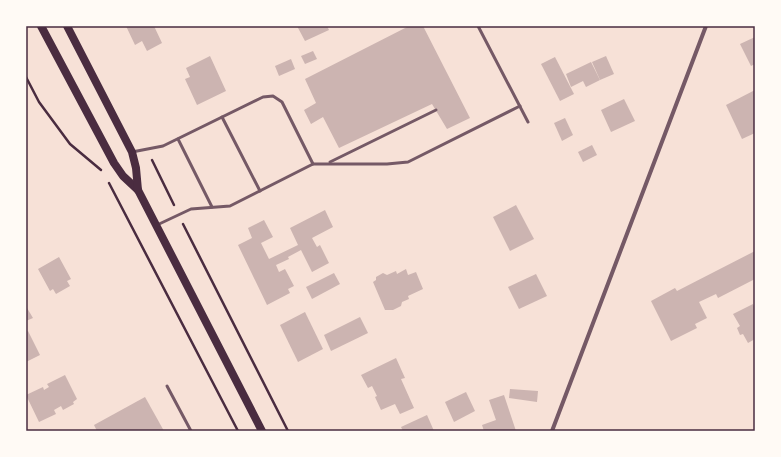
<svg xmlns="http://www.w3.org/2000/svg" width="781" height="457" viewBox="0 0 781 457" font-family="'PT Sans',sans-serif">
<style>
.building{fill:#ccb4b1}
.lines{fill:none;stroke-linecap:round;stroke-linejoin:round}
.path{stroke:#4a2c40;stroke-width:2.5}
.service{stroke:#755966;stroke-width:3}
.minor{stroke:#755966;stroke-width:4}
.secondary{stroke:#4a2c40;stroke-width:8}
.neatline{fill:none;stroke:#4a2c40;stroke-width:1.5}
</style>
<rect width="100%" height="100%" fill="#f7e1d7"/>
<g class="building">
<polygon points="126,26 154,26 162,43 147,51 142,41 135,45"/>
<polygon points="297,26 327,26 329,30 305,41"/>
<polygon points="409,26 423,26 470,118 447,129 432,104 339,148 323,117 311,124 304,110 316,103 305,79"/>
<polygon points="755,37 755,64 751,66 740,44"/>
<polygon points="313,51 317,59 305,64 301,56"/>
<polygon points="210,56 226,91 197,105 185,79 190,77 186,68"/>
<polygon points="606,56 614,74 600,80 592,62"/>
<polygon points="555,57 574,94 560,101 541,64"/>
<polygon points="291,59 295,69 279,76 275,66"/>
<polygon points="591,62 600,80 586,87 583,81 571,87 566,74"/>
<polygon points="755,90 755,133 742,139 726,105"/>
<polygon points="624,99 635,121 611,132 601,110"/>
<polygon points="565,118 573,135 562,141 554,123"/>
<polygon points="592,145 597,155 583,162 578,152"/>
<polygon points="516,205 534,239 510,251 493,217"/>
<polygon points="325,210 333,227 312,238 317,247 320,245 329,263 312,272 301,250 288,257 289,259 276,265 279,272 285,269 294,286 288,289 290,293 267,305 238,245 252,238 248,228 264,220 273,237 261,243 269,259 298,245 290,228"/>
<polygon points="755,251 755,279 718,298 716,294 699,302 707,318 695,324 697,328 671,341 651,301 675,288 677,291"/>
<polygon points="59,257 71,279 67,281 70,286 56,294 53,289 50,291 38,269"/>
<polygon points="406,269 408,275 416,272 423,289 408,296 409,299 402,302 401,306 393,310 385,310 373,282 376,280 376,277 383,273 387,275 396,271 397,274"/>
<polygon points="334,273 340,284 312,299 306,287"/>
<polygon points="536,274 547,296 519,309 508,287"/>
<polygon points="753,304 755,308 755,339 748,343 743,334 740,335 737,328 740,326 733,314"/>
<polygon points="26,308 27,308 33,318 26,321"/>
<polygon points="305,312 323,349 298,362 280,325"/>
<polygon points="360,317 368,333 331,351 324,335"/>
<polygon points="28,331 40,355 26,362 26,332"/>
<polygon points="396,358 405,378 401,379 414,408 400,414 395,404 381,410 375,397 377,396 372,386 368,388 361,375"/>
<polygon points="65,375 77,399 73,402 74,404 63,410 61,406 54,410 56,414 39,422 26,395 43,387 44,390 49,387 47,384"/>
<polygon points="510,389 538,391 537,402 509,398"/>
<polygon points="466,392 475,411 454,422 445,402"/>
<polygon points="504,395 516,431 484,431 482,425 496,420 489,400"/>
<polygon points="145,397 164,431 97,431 94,425"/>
<polygon points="427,415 434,431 403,431 401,427"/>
</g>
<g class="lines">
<g class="path">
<polyline points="26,77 39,102 70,144 101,170"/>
<polyline points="152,160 174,205"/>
<polyline points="109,183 238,431"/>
<polyline points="183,224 288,431"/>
</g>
<g class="service">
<polyline points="478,26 528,122"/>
<polyline points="222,117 260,191"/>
<polyline points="178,139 212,207"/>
<polyline points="132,152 163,146 263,97 273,96 282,102 313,164"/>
<polyline points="330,162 436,110"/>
<polyline points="157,225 191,209 230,206 313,164 387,164 408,162 520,106"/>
<polyline points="167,386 191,431"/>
</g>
<polyline class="minor" points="552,431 706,26"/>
<g class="secondary">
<polyline points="41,26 114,163 123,176 138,190 262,431"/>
<polyline points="67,26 132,152 136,168 138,190"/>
</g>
</g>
<rect width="781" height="457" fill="none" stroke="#fffaf5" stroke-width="54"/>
<rect x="27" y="27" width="727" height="403" class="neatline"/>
</svg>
